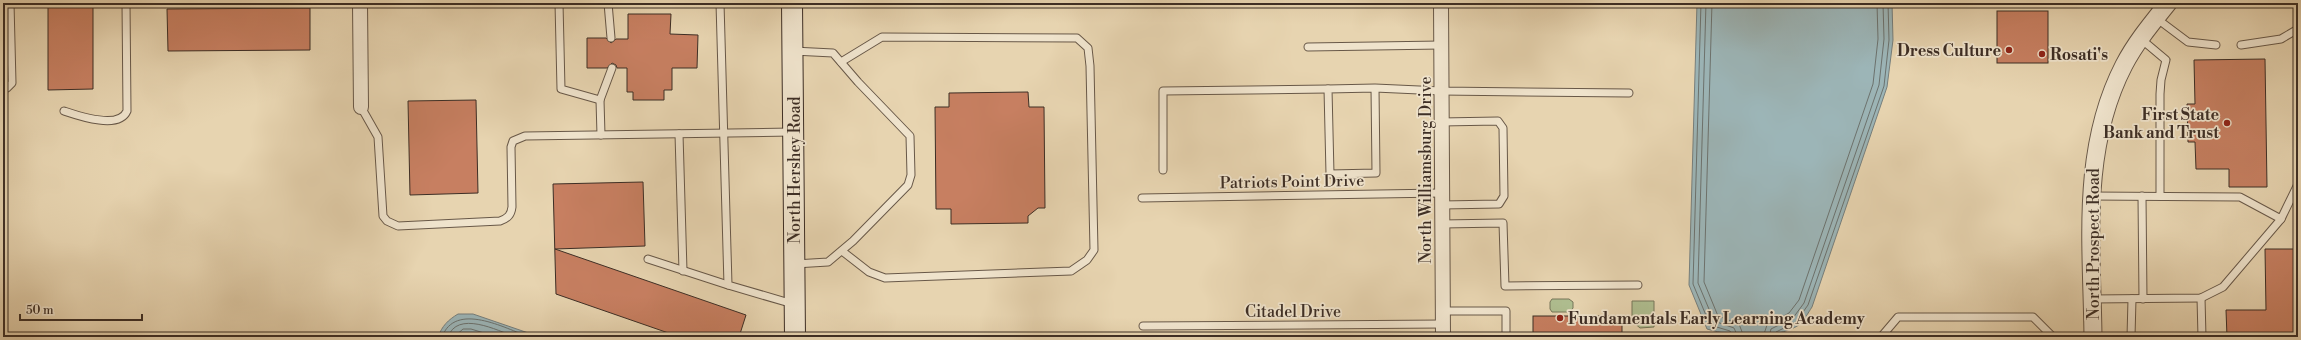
<svg xmlns="http://www.w3.org/2000/svg" width="2301" height="340" viewBox="0 0 2301 340" font-family="'Libre Bodoni',serif">
<style>
.green{fill:#afbe90;stroke:#76765a}
.water{fill:#9cb5b7;stroke:#767f7d}
.lines{fill:none;stroke-linecap:round;stroke-linejoin:round}
.shore{stroke:#6c726e;stroke-width:1}
.building{fill:#c77f61;stroke:#3d2e25}
.service-casing{stroke:#685848;stroke-width:9}
.minor-casing{stroke:#685848;stroke-width:16}
.tertiary-casing{stroke:#685848;stroke-width:19}
.secondary-casing{stroke:#3d2e25;stroke-width:22}
.service{stroke:#efe3cc;stroke-width:7}
.minor{stroke:#efe3cc;stroke-width:14}
.tertiary{stroke:#efe3cc;stroke-width:17}
.secondary{stroke:#efe3cc;stroke-width:20}
.poi-dot{fill:#8f2418;stroke:#efe3cc;stroke-width:1.5}
.labels{text-anchor:middle;stroke-width:3.5;stroke-linejoin:round;paint-order:stroke}
.poi-label{font-size:16px;font-weight:bold;fill:#3d2e25;stroke:#efe3cc;text-anchor:end}
.street-label{font-size:16px;fill:#3d2e25;stroke:#efe3cc}
</style>
<rect width="100%" height="100%" fill="#e7d4b0"/>
<filter id="stains"><feTurbulence type="fractalNoise" baseFrequency=".005" numOctaves="4"/><feColorMatrix values="0 0 0 0 .2 0 0 0 0 .09 0 0 0 0 .02 0 0 0 .5 -.17"/></filter>
<radialGradient id="worn" r=".72"><stop offset=".6" stop-color="#630" stop-opacity="0"/><stop offset="1" stop-color="#630" stop-opacity=".3"/></radialGradient>
<g class="green">
<polygon points="1552,299 1569,299 1573,302 1573,308 1570,312 1552,312 1550,309 1550,302"/>
<polygon points="1632,301 1654,301 1654,327 1640,328 1632,321"/>
</g>
<g class="water">
<path d="M1697,3H1892L1893,40L1887,87L1812,307C1808,313 1804,321 1799,325C1775,340 1734,337 1707,329L1689,285Z"/>
<path d="M458,314H473L540,337H438C442,326 448,320 458,314Z"/>
</g>
<g class="lines">
<g class="shore">
<polyline points="1701,3 1693,284 1710,325 1730,331 1733,337"/>
<polyline points="1706,3 1698,283 1714,321 1734,328 1738,337"/>
<polyline points="1712,3 1704,282 1718,316 1739,324 1744,337"/>
<path d="M442,337C455,301 505,328 529,337"/>
<path d="M448,337C457,310 497,330 515,337"/>
<polyline points="454,337 463,329 471,329 497,337"/>
<polyline points="1763,337 1767,325 1789,313 1799,300 1873,84 1878,39 1877,3"/>
<polyline points="1769,337 1771,329 1793,318 1804,303 1879,85 1884,39 1883,3"/>
<polyline points="1774,337 1776,332 1796,322 1808,305 1884,86 1889,40 1888,3"/>
</g>
</g>
<g class="building">
<polygon points="48,3 93,3 93,89 48,90"/>
<polygon points="310,8 310,50 168,51 167,9"/>
<rect x="1997" y="11" width="51" height="52"/>
<polygon points="628,14 671,14 670,34 698,35 697,68 672,68 672,90 664,90 664,100 633,100 633,92 627,92 627,68 617,68 616,65 612,63 607,68 587,68 587,38 606,38 611,43 616,39 628,39"/>
<polygon points="2265,59 2267,187 2229,187 2229,169 2196,169 2195,142 2188,142 2187,104 2195,104 2194,60"/>
<polygon points="1028,92 1029,107 1044,107 1045,208 1038,208 1028,216 1028,223 951,224 951,209 936,209 935,107 949,107 949,93"/>
<polygon points="476,100 478,193 410,195 408,101"/>
<polygon points="643,182 645,246 555,249 746,315 739,337 680,337 556,294 553,184"/>
<polygon points="2265,249 2298,249 2298,337 2227,337 2226,310 2266,310"/>
<rect x="1533" y="316" width="89" height="21"/>
</g>
<g class="lines">
<g class="service-casing">
<g id="service">
<polyline points="559,3 561,89 600,100"/>
<polyline points="608,3 611,38"/>
<polyline points="720,3 728,285 793,304"/>
<polyline points="1441,3 1461,3"/>
<polyline points="2152,3 2162,11"/>
<polyline points="2156,18 2188,42 2216,45"/>
<polyline points="2141,39 2166,60 2161,80 2160,94 2160,196"/>
<polyline points="2241,45 2281,39 2298,29"/>
<polyline points="1308,47 1441,45"/>
<polyline points="793,51 833,53 858,82 910,136 911,175 908,185 853,241 828,262 795,264"/>
<polyline points="841,62 882,37 1077,38 1088,48 1090,66 1094,250 1087,260 1071,271 885,278 869,272 842,251"/>
<polyline points="3,86 7,88 12,83 10,3"/>
<polyline points="1375,88 1328,89 1330,174 1376,173 1375,88 1441,91 1629,93"/>
<path d="M361,107L378,137L383,216L387,221L398,226L500,221C508,218 511,215 512,207L511,147L513,141L525,136L792,132"/>
<path d="M64,111C79,116 119,130 127,111L126,3"/>
<polyline points="1441,122 1498,121 1503,128 1504,196 1499,204 1442,205"/>
<polyline points="679,134 683,271"/>
<polyline points="601,135 600,100 612,68"/>
<polyline points="1163,170 1163,91 1328,89"/>
<polyline points="2091,196 2240,197 2281,219 2298,184 2298,113"/>
<polyline points="2142,196 2143,299"/>
<polyline points="1142,198 1441,193"/>
<polyline points="1442,224 1503,223 1505,286 1638,285"/>
<polyline points="648,259 728,285"/>
<polyline points="2201,298 2202,337"/>
<polyline points="2092,299 2201,298 2223,287 2281,219"/>
<polyline points="1443,311 1506,311 1506,337"/>
<polyline points="1143,326 1443,324"/>
<polyline points="1881,337 1898,317 2033,317 2053,337"/>
<polyline points="2131,337 2132,299"/>
</g>
</g>
<g class="minor-casing">
<g id="minor">
<polyline points="360,3 361,107"/>
<polyline points="1441,3 1443,337"/>
</g>
</g>
<g class="tertiary-casing">
<path id="tertiary" d="M2093,337C2092,245 2080,150 2124,65C2136,42 2152,23 2168,3"/>
</g>
<g class="secondary-casing">
<polyline id="secondary" points="792,3 795,337"/>
</g>
<use href="#service" class="service"/>
<use href="#minor" class="minor"/>
<use href="#tertiary" class="tertiary"/>
<use href="#secondary" class="secondary"/>
</g>
<g class="poi-dot">
<circle cx="2009" cy="50" r="4"/>
<circle cx="2042" cy="54" r="4"/>
<circle cx="2227" cy="123" r="4"/>
<circle cx="1560" cy="318" r="4"/>
</g>
<g class="labels">
<g class="poi-label">
<text x="2001" y="56">Dress Culture</text>
<text x="2050" y="60" text-anchor="start">Rosati's</text>
<text x="2219" y="120">First State<tspan x="2219" dy="18">Bank and Trust</tspan></text>
<text x="1568" y="324" text-anchor="start">Fundamentals Early Learning Academy</text>
</g>
<g class="street-label">
<text transform="translate(794 170) rotate(-90)" y="6">North Hershey Road</text>
<text transform="translate(1425 170) rotate(-90)" y="6">North Williamsburg Drive</text>
<text transform="translate(1292 181) rotate(-1)" y="6">Patriots Point Drive</text>
<text transform="translate(2093 244) rotate(-90)" y="6">North Prospect Road</text>
<text x="1293" y="317">Citadel Drive</text>
</g>
</g>
<rect width="2301" height="340" fill="none" stroke="#e7d4b0" stroke-width="16"/>
<rect x="4" y="4" width="2293" height="332" fill="none" stroke="#3d2e25" stroke-width="2"/>
<rect x="8" y="8" width="2285" height="324" fill="none" stroke="#3d2e25"/>
<path d="M20 314v6h122v-6" fill="none" stroke="#3d2e25" stroke-width="2"/>
<text x="26" y="314" font-size="12" fill="#3d2e25" stroke="#efe3cc" stroke-width="3" paint-order="stroke">50 m</text>
<rect width="100%" height="100%" filter="url(#stains)"/>
<rect width="100%" height="100%" fill="url(#worn)"/>
</svg>
